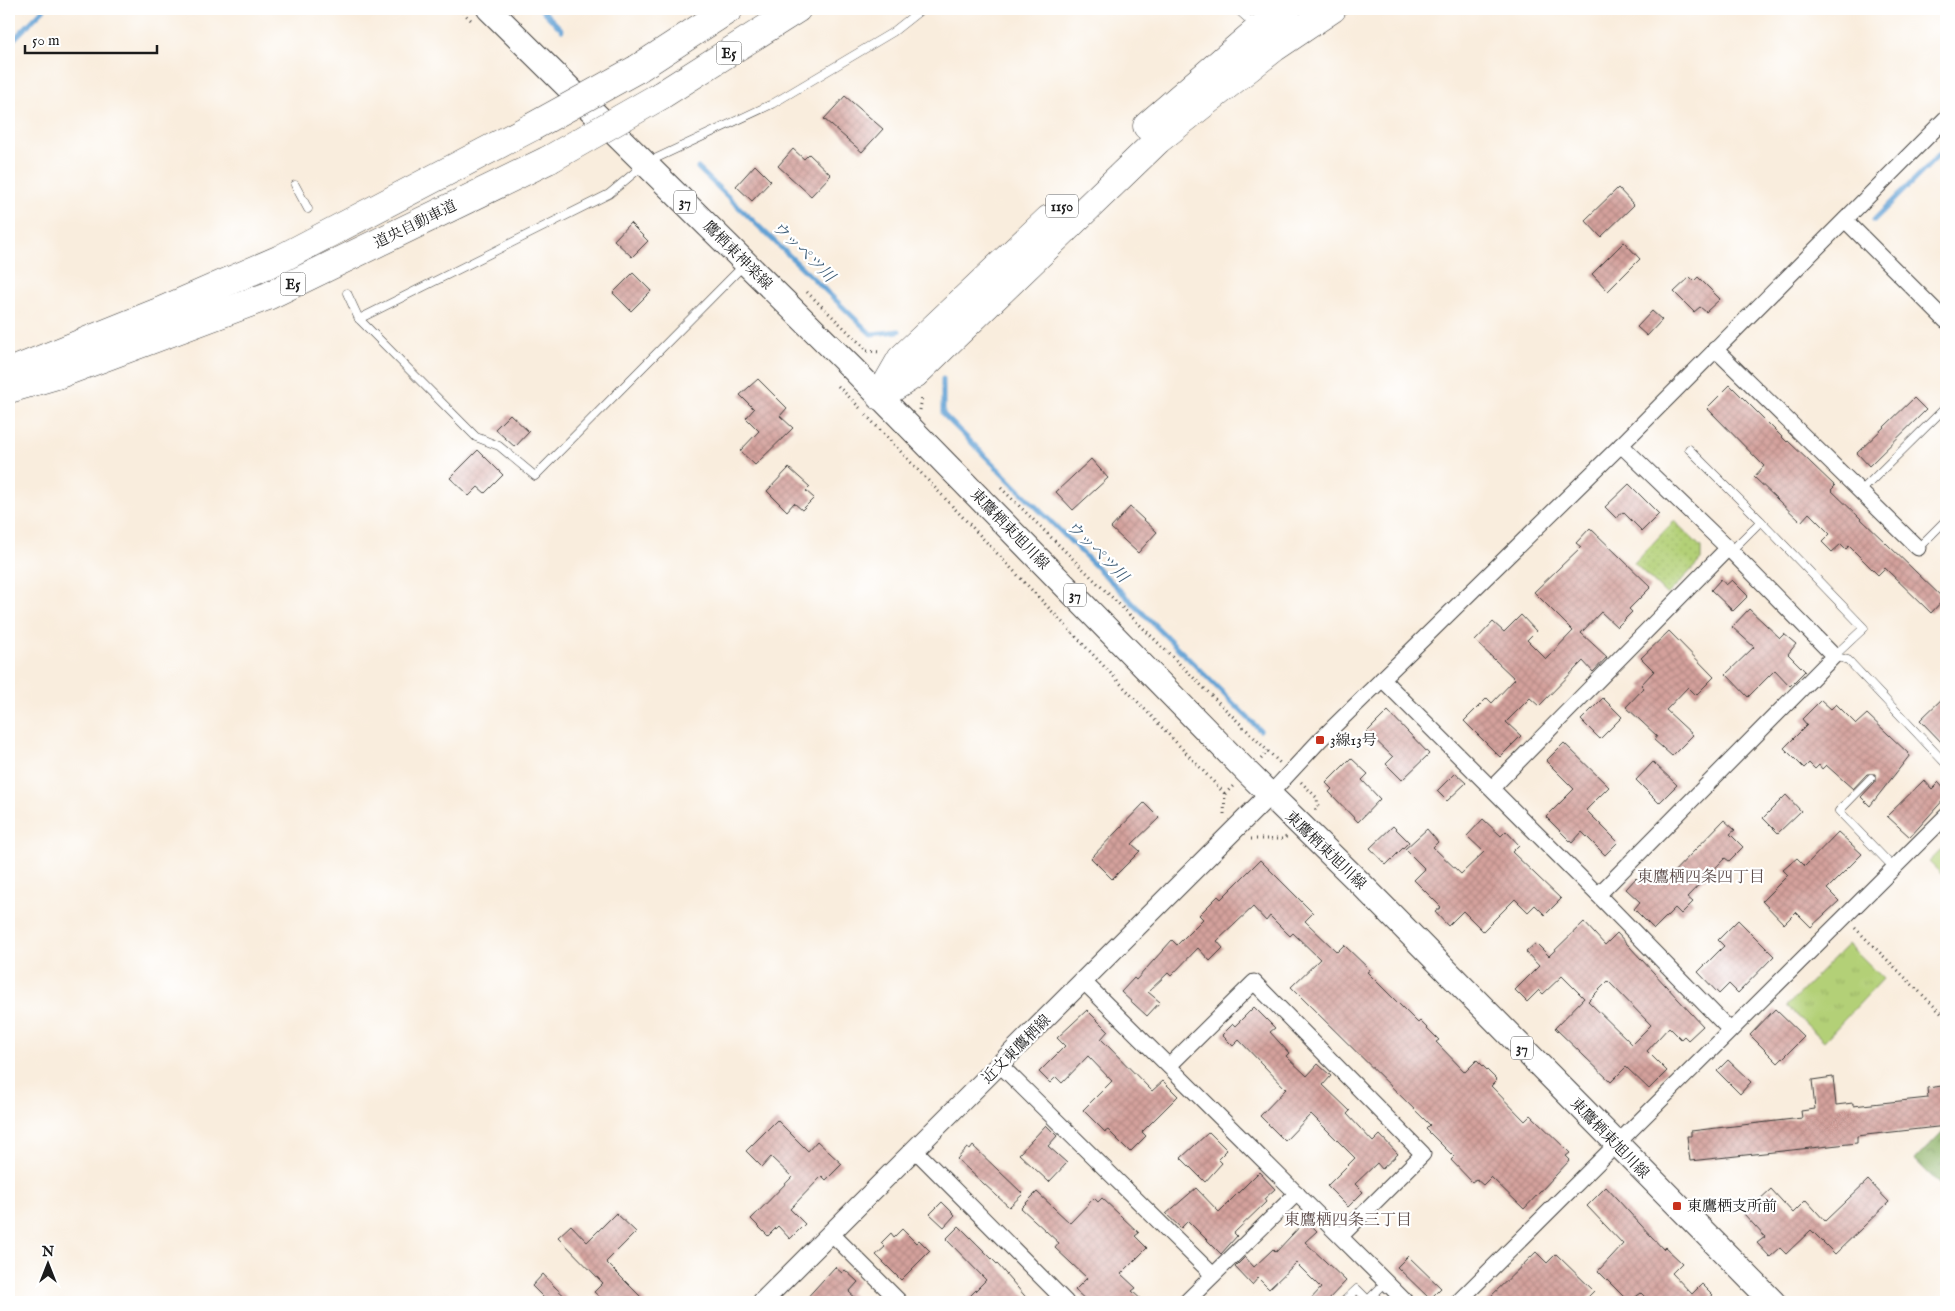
<svg xmlns="http://www.w3.org/2000/svg" width="1955" height="1311" viewBox="0 0 1955 1311" font-family="'IM FELL English','Noto Serif JP',serif">
<style>
.grass{fill:url(#grass-tufts);stroke:#68764a}
.forest{fill:url(#forest-crowns);stroke:#556742}
.park{fill:url(#park-dots);stroke:#68764a}
.garden{fill:#b3d077;stroke:#68764a}
.lines{fill:none;stroke-linecap:round;stroke-linejoin:round}
.stream{stroke:#62a1d4;stroke-width:5}
.building{fill:url(#building-cross-hatch);fill-rule:evenodd}
.service-casing{stroke:#3d3b39;stroke-width:9}
.minor-casing{stroke:#3d3b39;stroke-width:17}
.tertiary-casing{stroke:#3d3b39;stroke-width:21}
.primary-casing{stroke:#3d3b39;stroke-width:26}
.motorway-casing{stroke:#3d3b39;stroke-width:29}
.path{stroke:#3d3b39;stroke-width:3;stroke-dasharray:1 4;stroke-linecap:butt}
.service{stroke:#fff;stroke-width:8}
.minor{stroke:#fff;stroke-width:15}
.tertiary{stroke:#fff;stroke-width:19}
.primary{stroke:#fff;stroke-width:24}
.motorway{stroke:#fff;stroke-width:28}
.motorway-bridge-casing{stroke:#3d3b39;stroke-width:29;stroke-linecap:butt}
.motorway-bridge{stroke:#fff;stroke-width:28}
.poi-dot{fill:#c8321e;stroke:#fff;stroke-width:2}
.labels{text-anchor:middle;stroke-width:4.5;stroke-linejoin:round;paint-order:stroke}
.shield{fill:#fff;stroke:#606060;stroke-width:1}
.shield-label{font-size:14px;font-weight:bold;fill:#1c1c1c}
.street-label{font-size:15px;fill:#1c1c1c;stroke:#fff}
.poi-label{font-size:15px;fill:#1c1c1c;stroke:#fff;text-anchor:start}
.water-label{font-size:16px;font-style:italic;fill:#3f5e78;stroke:#fff}
.neighbourhood-label{font-size:16px;fill:#5c4b49;stroke:#fff}
</style>
<defs>
<pattern id="grass-tufts" width="24" height="20" patternUnits="userSpaceOnUse" patternTransform="scale(1.25)"><rect width="24" height="20" fill="#b3d077"/><path d="M3 7l-1-3M5 7V3M7 7l1-3M15 17l-1-3M17 17v-4M19 17l1-3" fill="none" stroke="#99b266"/></pattern>
<pattern id="forest-crowns" width="20" height="18" patternUnits="userSpaceOnUse" patternTransform="scale(1.25)"><rect width="20" height="18" fill="#8eb268"/><path d="M2 6a3 3 0 1 1 6 0M12 15a3 3 0 1 1 6 0" fill="none" stroke="#739055"/></pattern>
<pattern id="park-dots" width="8" height="8" patternUnits="userSpaceOnUse" patternTransform="scale(1.25)"><rect width="8" height="8" fill="#b3d077"/><path d="M2 2h.1M6 6h.1" fill="none" stroke="#99b266" stroke-width="1.8" stroke-linecap="round"/></pattern>
<pattern id="building-cross-hatch" width="8" height="8" patternUnits="userSpaceOnUse" patternTransform="scale(1.25)"><rect width="8" height="8" fill="#d4a19c"/><path d="M0 0l8 8M0 8l8-8" fill="none" stroke="#b58a86"/></pattern>
</defs>
<rect width="100%" height="100%" fill="#fff"/>
<filter id="ink" filterUnits="userSpaceOnUse"><feTurbulence type="fractalNoise" baseFrequency=".02" numOctaves="2"/><feDisplacementMap in="SourceGraphic" scale="10" xChannelSelector="R" yChannelSelector="G"/><feConvolveMatrix kernelMatrix="1 2 1 2 8 2 1 2 1" color-interpolation-filters="sRGB"/></filter>
<filter id="wash" filterUnits="userSpaceOnUse"><feTurbulence type="fractalNoise" baseFrequency=".0096" numOctaves="4" result="noise"/><feDisplacementMap in="SourceGraphic" scale="20" xChannelSelector="R" yChannelSelector="G"/><feGaussianBlur stdDeviation="1.12" result="paint"/><feColorMatrix in="noise" values="0 0 0 0 0 0 0 0 0 0 0 0 0 0 0 0 0 1.4 0 .05"/><feComposite in="paint" operator="in"/></filter>
<g filter="url(#wash)">
<rect width="100%" height="100%" fill="#f9eddd"/>
<polygon class="grass" points="1848,944 1883,979 1824,1041 1787,1006"/>
<polygon class="forest" points="1946,1128 1946,1191 1915,1160"/>
<polygon class="park" points="1674,521 1701,547 1701,560 1667,595 1634,563"/>
<polygon class="garden" points="1946,845 1946,879 1929,862"/>
<g class="lines">
<g class="stream">
<polyline points="541,9 562,30"/>
<polyline points="9,44 44,9"/>
<polyline points="698,168 871,334 899,331"/>
<polyline points="1874,220 1946,148"/>
<polyline points="943,379 943,414 1260,730"/>
</g>
</g>
<g id="blocks">
<g class="building">
<polygon points="845,96 883,129 862,152 824,119"/>
<polygon points="793,149 804,159 809,154 831,175 811,196 778,166"/>
<polygon points="755,165 771,181 752,201 736,186"/>
<polygon points="1618,188 1634,205 1601,237 1585,220"/>
<polygon points="630,223 648,241 632,257 614,240"/>
<polygon points="1624,242 1640,259 1608,291 1592,274"/>
<polygon points="633,273 651,291 631,311 613,293"/>
<polygon points="1690,277 1694,281 1698,277 1720,299 1706,312 1700,307 1694,312 1674,292"/>
<polygon points="1652,311 1662,320 1647,336 1637,327"/>
<polygon points="758,379 787,408 780,416 793,428 755,465 740,451 759,431 746,418 754,409 740,395"/>
<polygon points="1730,385 1787,442 1788,441 1835,486 1831,490 1944,599 1931,613 1885,568 1878,575 1849,546 1846,549 1841,544 1832,552 1822,542 1830,534 1809,513 1801,522 1754,477 1764,466 1707,408"/>
<polygon points="1914,398 1926,410 1869,466 1857,453"/>
<polygon points="510,414 529,432 515,447 495,429"/>
<polygon points="478,450 503,475 485,493 478,487 469,496 450,478"/>
<polygon points="1091,459 1108,478 1073,510 1056,492"/>
<polygon points="789,468 810,487 806,491 814,498 802,510 794,503 787,511 767,491"/>
<polygon points="1629,484 1659,514 1642,531 1623,512 1616,518 1605,507"/>
<polygon points="1130,507 1157,532 1138,553 1111,528"/>
<polygon points="1590,528 1651,587 1629,609 1632,612 1617,627 1601,612 1581,633 1607,657 1593,672 1583,661 1539,706 1530,698 1506,722 1521,736 1500,757 1464,721 1487,698 1492,703 1515,679 1475,641 1493,622 1504,632 1521,615 1536,631 1527,640 1546,659 1573,631 1534,592 1581,547 1576,543"/>
<polygon points="1721,579 1726,585 1732,580 1748,596 1733,611 1711,590"/>
<polygon points="1749,609 1780,638 1784,634 1796,644 1788,654 1805,671 1790,686 1775,670 1748,697 1726,674 1754,647 1732,627"/>
<polygon points="1669,631 1714,677 1696,695 1688,687 1666,710 1693,735 1672,756 1654,740 1657,736 1626,707 1644,688 1641,685 1654,671 1641,658"/>
<polygon points="1946,695 1946,747 1920,720"/>
<polygon points="1603,698 1622,717 1600,739 1581,720"/>
<polygon points="1821,700 1831,709 1836,704 1856,724 1867,714 1910,755 1870,806 1861,797 1875,782 1875,774 1867,774 1853,789 1826,765 1822,769 1819,765 1815,769 1809,763 1804,768 1784,748 1807,725 1802,719"/>
<polygon points="1388,711 1429,754 1402,780 1386,764 1393,757 1367,732"/>
<polygon points="1564,743 1609,787 1586,810 1618,842 1605,855 1582,832 1572,843 1546,817 1574,789 1546,761"/>
<polygon points="1351,758 1368,774 1362,780 1380,799 1358,822 1329,792 1332,789 1326,783"/>
<polygon points="1653,762 1677,785 1659,803 1636,780"/>
<polygon points="1455,773 1466,783 1447,801 1437,791"/>
<polygon points="1924,780 1932,789 1939,782 1946,790 1946,797 1910,837 1887,816"/>
<polygon points="1786,795 1801,811 1778,833 1763,818"/>
<polygon points="1144,803 1159,818 1132,844 1140,851 1112,879 1091,858"/>
<polygon points="1483,819 1501,836 1506,831 1519,845 1512,852 1561,899 1545,915 1535,905 1528,912 1515,899 1483,931 1463,911 1448,926 1435,912 1441,907 1414,880 1425,869 1405,849 1427,829 1438,842 1433,847 1461,874 1484,852 1467,836"/>
<polygon points="1724,820 1735,830 1730,834 1743,847 1729,861 1725,858 1687,897 1693,902 1681,914 1675,908 1654,929 1634,909 1640,902 1626,889 1636,878 1640,882 1653,871 1664,882"/>
<polygon points="1393,826 1409,842 1386,865 1370,848"/>
<polygon points="1838,832 1862,854 1827,889 1839,901 1811,927 1796,912 1784,924 1762,901 1788,875 1783,870 1797,858 1805,866"/>
<polygon points="1260,860 1313,913 1305,921 1337,952 1344,945 1370,970 1367,972 1418,1023 1420,1021 1439,1040 1436,1042 1465,1072 1477,1060 1497,1080 1491,1086 1525,1121 1531,1115 1570,1153 1566,1156 1570,1160 1524,1209 1491,1177 1483,1185 1476,1179 1472,1182 1451,1160 1454,1157 1426,1129 1430,1125 1291,987 1320,959 1293,933 1290,936 1270,916 1266,921 1253,907 1217,941 1223,948 1210,961 1198,948 1171,976 1168,973 1148,992 1160,1002 1147,1016 1121,992 1134,978 1136,980 1172,940 1177,945 1203,919 1199,915 1218,896 1221,899"/>
<polygon points="1738,920 1774,956 1738,993 1729,984 1719,994 1698,972 1724,946 1718,940"/>
<path d="M1584,922L1605,945L1617,933L1703,1026L1688,1040L1684,1036L1681,1039L1669,1027L1647,1051L1667,1071L1649,1089L1626,1067L1611,1082L1555,1028L1584,998L1562,976L1543,994L1539,990L1527,1002L1515,990L1539,966L1526,952L1536,943L1549,956ZM1608,981L1651,1025L1632,1044L1588,1001Z"/>
<polygon points="1254,1007 1275,1028 1270,1032 1289,1053 1286,1056 1307,1076 1318,1064 1331,1076 1323,1085 1350,1111 1347,1114 1373,1142 1380,1135 1398,1154 1382,1169 1377,1163 1355,1184 1363,1192 1348,1207 1327,1186 1355,1158 1311,1114 1285,1141 1260,1116 1286,1089 1239,1040 1233,1046 1222,1035 1233,1024 1235,1026"/>
<polygon points="1775,1009 1804,1037 1778,1063 1750,1035"/>
<polygon points="1087,1010 1108,1031 1101,1039 1152,1091 1163,1081 1178,1096 1142,1132 1146,1136 1130,1152 1108,1130 1105,1132 1083,1110 1112,1081 1088,1056 1062,1083 1056,1077 1050,1083 1039,1072 1065,1046 1057,1038"/>
<polygon points="1728,1060 1751,1082 1740,1094 1717,1071"/>
<polygon points="1833,1077 1836,1105 1853,1103 1853,1106 1928,1098 1927,1088 1942,1086 1943,1094 1946,1094 1946,1126 1857,1136 1857,1143 1690,1161 1687,1136 1691,1136 1691,1131 1802,1118 1801,1111 1815,1109 1812,1080"/>
<polygon points="777,1120 808,1151 817,1141 842,1164 826,1180 822,1176 790,1209 805,1224 790,1239 778,1226 768,1236 751,1219 792,1177 771,1157 762,1167 746,1151"/>
<polygon points="1046,1125 1057,1136 1048,1146 1067,1163 1049,1182 1019,1154"/>
<polygon points="1209,1132 1227,1150 1218,1159 1222,1163 1205,1182 1181,1158"/>
<polygon points="973,1146 1023,1194 1009,1207 957,1159 967,1148 970,1150"/>
<polygon points="1259,1172 1275,1189 1264,1199 1266,1202 1234,1233 1237,1236 1221,1254 1188,1221 1181,1228 1166,1214 1196,1188 1219,1212"/>
<polygon points="1868,1180 1889,1202 1835,1254 1811,1230 1786,1254 1780,1248 1770,1257 1757,1243 1765,1237 1744,1214 1771,1189 1793,1213 1806,1200 1825,1221"/>
<polygon points="1606,1187 1663,1249 1665,1247 1682,1263 1672,1273 1692,1294 1702,1284 1713,1295 1705,1302 1650,1302 1641,1293 1629,1302 1598,1271 1623,1244 1587,1206"/>
<polygon points="1037,1192 1070,1223 1094,1198 1098,1202 1102,1198 1139,1233 1135,1236 1147,1248 1121,1274 1136,1288 1132,1291 1144,1302 1088,1302 1075,1290 1087,1278 1055,1248 1059,1243 1021,1208"/>
<polygon points="942,1202 955,1215 944,1227 930,1214"/>
<polygon points="616,1213 636,1232 606,1262 646,1302 605,1302 594,1292 603,1283 558,1237 571,1225 587,1242"/>
<polygon points="1306,1220 1317,1231 1305,1242 1346,1281 1326,1302 1308,1302 1321,1288 1296,1263 1269,1289 1258,1278 1252,1285 1235,1267 1245,1257 1254,1267 1273,1249 1276,1252"/>
<polygon points="959,1226 999,1266 1030,1302 964,1302 986,1280 946,1239"/>
<polygon points="902,1229 916,1243 919,1240 930,1251 901,1280 876,1255 885,1247 881,1243 891,1233 894,1237"/>
<polygon points="1536,1252 1547,1263 1556,1254 1594,1291 1583,1302 1485,1302"/>
<polygon points="1408,1256 1441,1288 1430,1299 1397,1267"/>
<polygon points="835,1267 842,1273 845,1270 858,1282 849,1292 860,1302 803,1302"/>
<polygon points="543,1274 555,1287 571,1302 548,1302 532,1286"/>
</g>
</g>
</g>
<g filter="url(#ink)">
<use href="#blocks" fill-opacity="0" stroke="#3d3b39" stroke-width="1"/>
<g class="lines">
<g class="service-casing">
<g id="service">
<polyline points="1237,9 1256,26"/>
<polyline points="295,185 308,209"/>
<polyline points="347,293 359,319 609,194 646,163 772,104 893,32 922,9"/>
<polyline points="359,319 476,437 499,446 535,476 743,266"/>
<polyline points="1689,449 1761,521 1731,551"/>
<polyline points="1860,492 1946,407"/>
<polyline points="1761,521 1864,628 1834,656"/>
<polyline points="1918,548 1946,520"/>
<polyline points="1834,656 1848,660 1946,764"/>
<polyline points="1871,778 1839,811 1894,868"/>
<polyline points="1368,1300 1386,1282"/>
<polyline points="1343,1302 1357,1289 1370,1302"/>
</g>
</g>
<g class="minor-casing">
<g id="minor">
<polyline points="1845,220 1946,321"/>
<polyline points="1715,349 1918,548"/>
<polyline points="1382,679 1598,895 1730,1030"/>
<polyline points="1492,788 1728,548"/>
<polyline points="1269,795 1320,740 1621,445 1946,118"/>
<polyline points="1598,895 1834,656 1731,551 1621,445"/>
<polyline points="1083,981 1406,1302"/>
<polyline points="1000,1065 1213,1275"/>
<polyline points="1169,1066 1254,982 1423,1154 1341,1236"/>
<polyline points="915,1150 1066,1302"/>
<polyline points="830,1232 900,1302"/>
<polyline points="1186,1302 1297,1193"/>
<polyline points="1458,1302 1946,816"/>
</g>
</g>
<g class="tertiary-casing">
<polyline id="tertiary" points="762,1302 1269,795"/>
</g>
<g class="primary-casing">
<polyline id="primary" points="489,9 853,369 1248,773 1362,885 1773,1302"/>
</g>
<g class="motorway-casing">
<g id="motorway">
<polyline points="637,69 729,9"/>
<polyline points="660,96 797,9"/>
<polyline points="1147,126 1259,29 1287,9"/>
<polyline points="10,372 156,313 280,259 532,127"/>
<polyline points="9,389 60,374 268,296 550,159"/>
<polyline points="881,394 901,359 1049,219"/>
<polyline points="880,396 915,374 1158,140 1274,48 1332,9"/>
</g>
</g>
<g class="path">
<polyline points="459,9 471,20"/>
<polyline points="807,292 868,351"/>
<polyline points="867,351 881,352"/>
<polyline points="838,386 862,410"/>
<polyline points="920,410 922,397"/>
<polyline points="866,415 1225,794"/>
<polyline points="1001,488 1280,763"/>
<polyline points="1261,759 1268,751"/>
<polyline points="1301,782 1317,798 1318,807 1315,810"/>
<polyline points="1224,814 1225,794 1233,786"/>
<polyline points="1251,839 1284,839 1287,836"/>
<polyline points="1855,928 1946,1018"/>
</g>
<use href="#service" class="service"/>
<use href="#minor" class="minor"/>
<use href="#tertiary" class="tertiary"/>
<use href="#primary" class="primary"/>
<use href="#motorway" class="motorway"/>
<g class="motorway-bridge-casing">
<g id="motorway-bridge">
<polyline points="532,127 637,69"/>
<polyline points="550,159 660,96"/>
</g>
</g>
<use href="#motorway-bridge" class="motorway-bridge"/>
</g>
</g>
<g class="poi-dot">
<rect x="1315" y="735" width="10" height="10" rx="2.5"/>
<rect x="1672" y="1201" width="10" height="10" rx="2.5"/>
</g>
<g class="labels">
<g class="shield">
<rect x="716.5" y="41.5" width="25" height="23" rx="4"/>
<rect x="674" y="190.5" width="22" height="23" rx="4"/>
<rect x="1046" y="194.5" width="32" height="23" rx="4"/>
<rect x="280.5" y="272.5" width="25" height="23" rx="4"/>
<rect x="1064" y="583.5" width="22" height="23" rx="4"/>
<rect x="1511" y="1036.5" width="22" height="23" rx="4"/>
</g>
<g class="shield-label">
<text x="729" y="58">E5</text>
<text x="685" y="207">37</text>
<text x="1062" y="211">1150</text>
<text x="293" y="289">E5</text>
<text x="1075" y="600">37</text>
<text x="1522" y="1053">37</text>
</g>
<g class="street-label">
<text transform="translate(415 224) rotate(-26)" y="5">道央自動車道</text>
<text transform="translate(738 255) rotate(45)" y="5">鷹栖東神楽線</text>
<text transform="translate(1010 529) rotate(46)" y="5">東鷹栖東旭川線</text>
<text transform="translate(1326 850) rotate(44)" y="5">東鷹栖東旭川線</text>
<text transform="translate(1016 1049) rotate(-45)" y="5">近文東鷹栖線</text>
<text transform="translate(1610 1138) rotate(46)" y="5">東鷹栖東旭川線</text>
</g>
<g class="poi-label">
<text x="1330" y="745">3線13号</text>
<text x="1687" y="1211">東鷹栖支所前</text>
</g>
<g class="water-label">
<text transform="translate(804 251) rotate(44)" y="6">ウッペツ川</text>
<text transform="translate(1098 551) rotate(45)" y="6">ウッペツ川</text>
</g>
<g class="neighbourhood-label">
<text x="1701" y="882">東鷹栖四条四丁目</text>
<text x="1348" y="1225">東鷹栖四条三丁目</text>
</g>
</g>
<rect width="1955" height="1311" fill="none" stroke="#fff" stroke-width="30"/>
<g transform="translate(48 1264)" stroke="#ffffff" stroke-width="4" paint-order="stroke">
<path d="M0-4L9 19L0 12L-9 19Z" fill="#1c1c1c"/>
<text y="-8" font-size="14" font-weight="bold" text-anchor="middle" fill="#1c1c1c">N</text>
</g>
<path d="M25 45v8h132v-8" fill="none" stroke="#1c1c1c" stroke-width="2.5"/>
<text x="32" y="45" font-size="15" fill="#1c1c1c" stroke="#ffffff" stroke-width="4" paint-order="stroke">50 m</text>
</svg>
